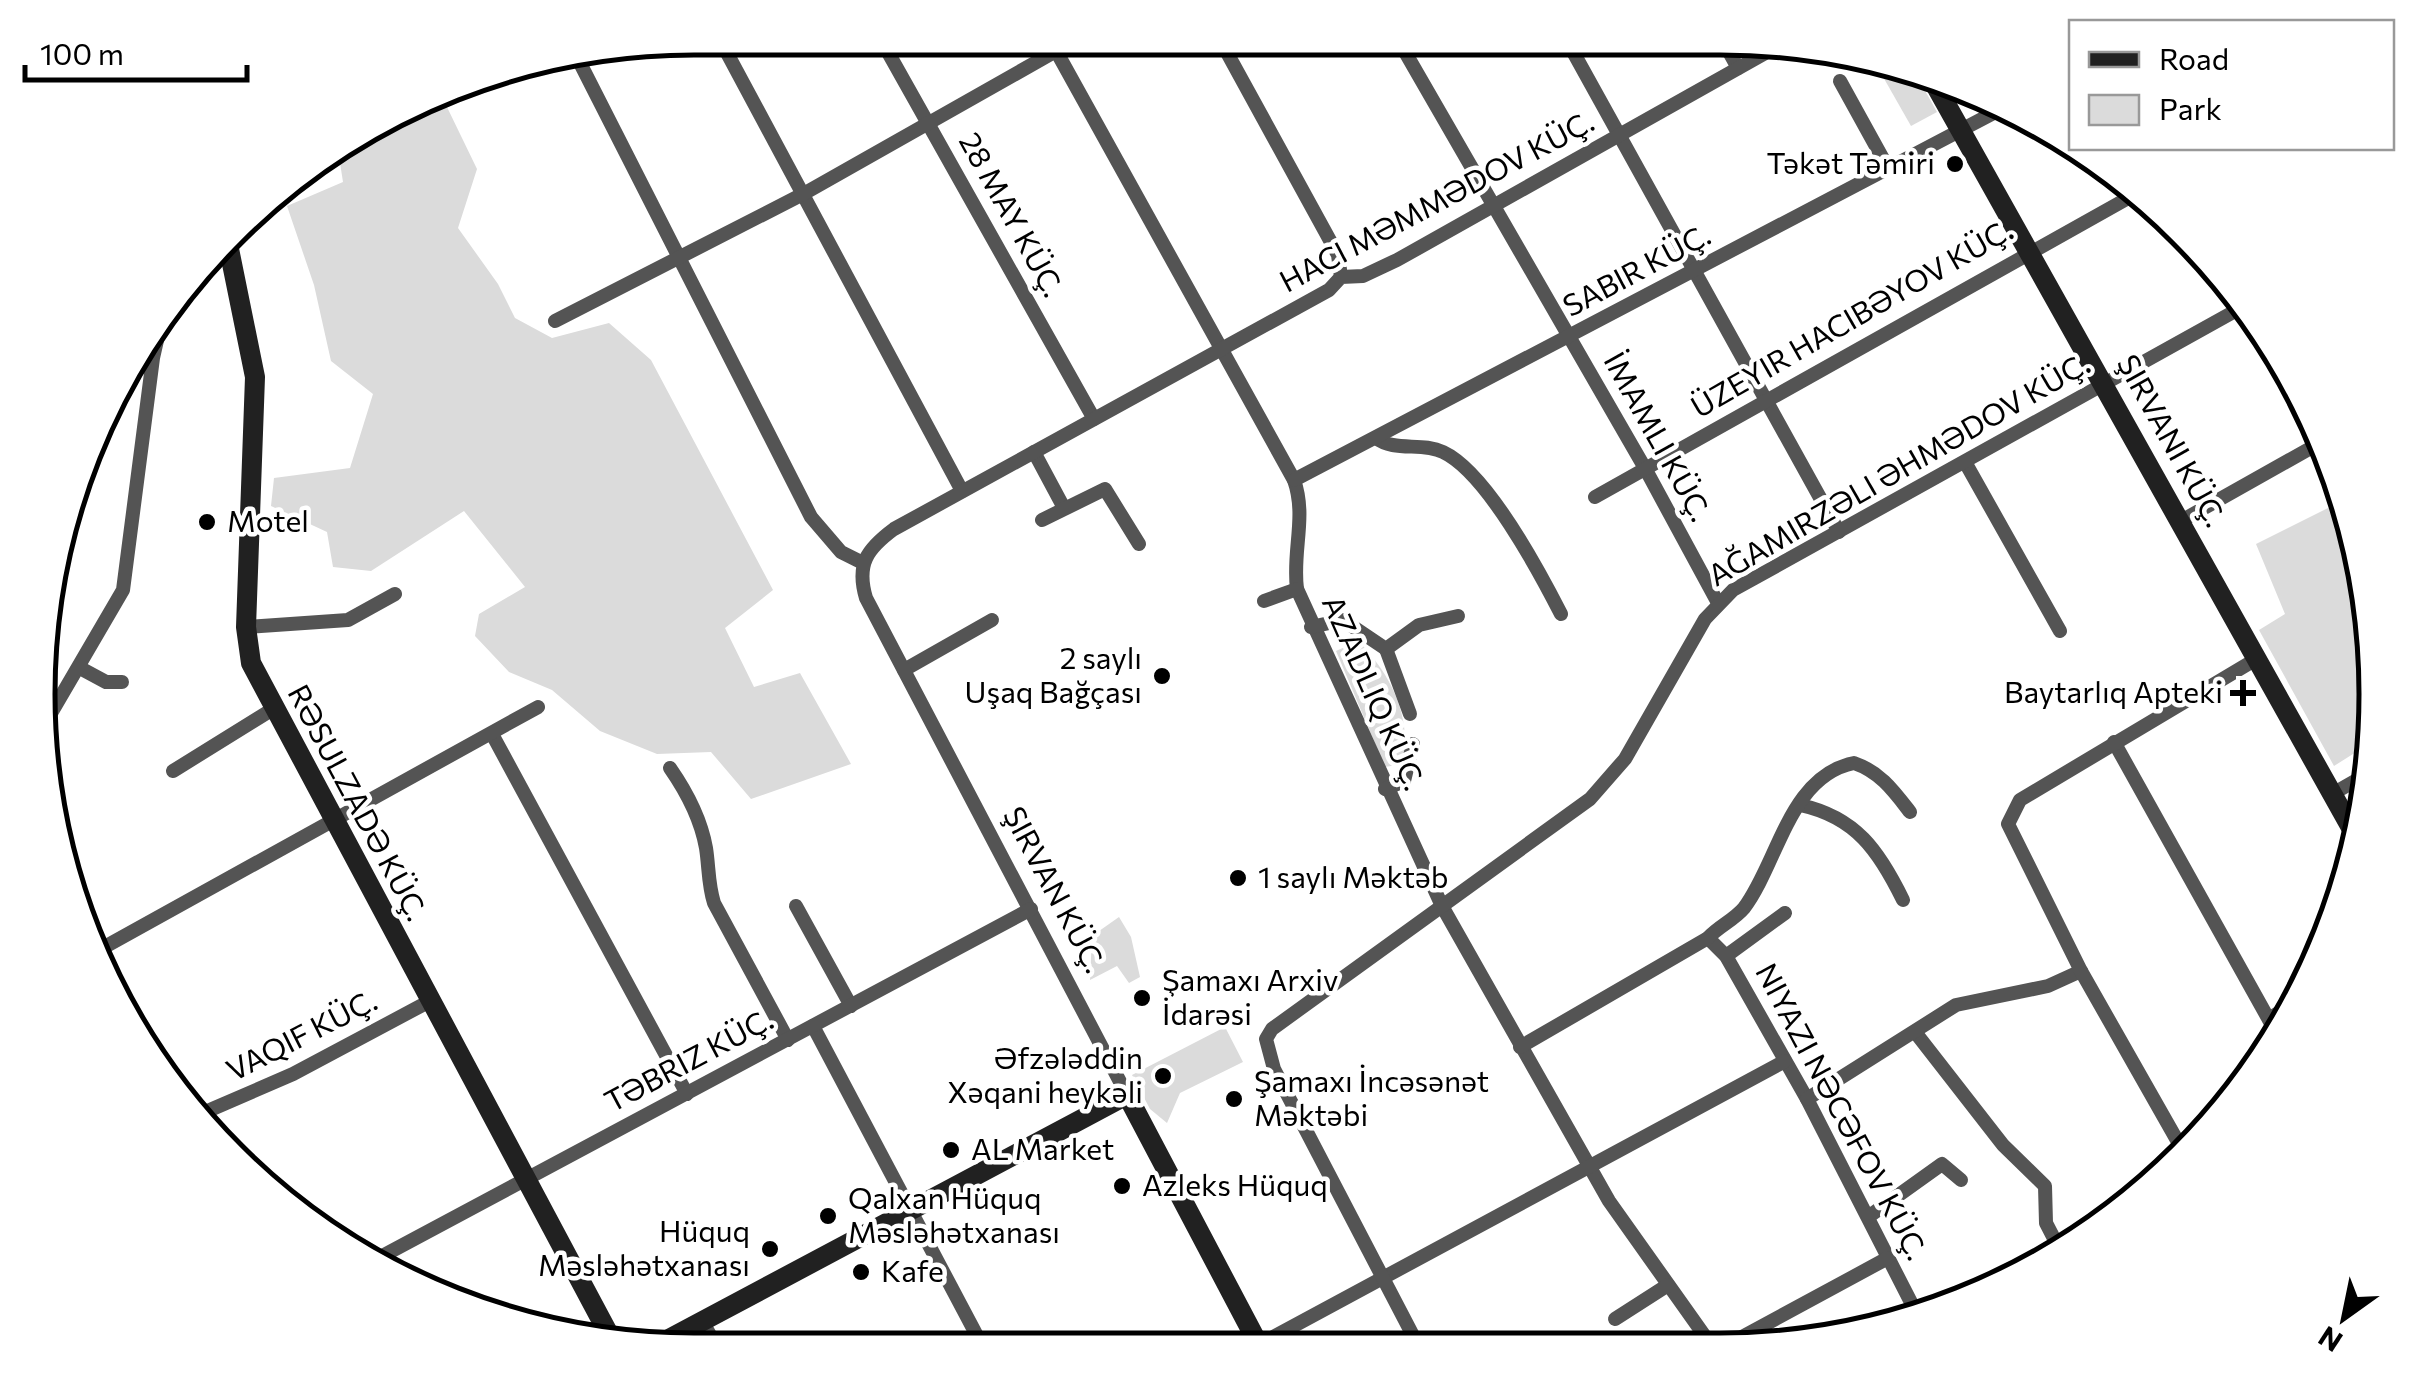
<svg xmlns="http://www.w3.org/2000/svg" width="2414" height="1388" viewBox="0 0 2414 1388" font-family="Commissioner,sans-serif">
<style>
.green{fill:#dbdbdb}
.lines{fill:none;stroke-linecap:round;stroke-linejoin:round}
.street{stroke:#545454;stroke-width:14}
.secondary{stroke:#212121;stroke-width:20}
.poi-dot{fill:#000;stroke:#fff;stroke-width:4}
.labels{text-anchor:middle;stroke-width:9;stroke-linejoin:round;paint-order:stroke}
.poi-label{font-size:30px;fill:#000;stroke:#fff;text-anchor:start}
.street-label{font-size:30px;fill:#000;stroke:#fff}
.rim{fill:none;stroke:#000;stroke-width:5}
</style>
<rect width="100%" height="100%" fill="#fff"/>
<g class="green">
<polygon points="1874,61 1913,69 1937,112 1911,126"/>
<polygon points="499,70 446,105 477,169 458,228 498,284 515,318 552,338 609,323 651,360 773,590 725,628 754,687 800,673 851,764 751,799 711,752 657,754 600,731 552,690 509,672 475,636 479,614 525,587 464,511 371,571 333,567 327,532 271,506 274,478 350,468 373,394 331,361 314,285 287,206 343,182 338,150 484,72"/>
<path d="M2344,500C2368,578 2380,659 2372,742L2334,766L2259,630L2285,614L2256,544Z"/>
<path d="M1358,641C1391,674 1412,717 1403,764L1385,767L1336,651Z"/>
<polygon points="1119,917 1131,937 1140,977 1129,983 1117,966 1090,980 1092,936"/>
<polygon points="1225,1027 1243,1062 1180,1093 1167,1123 1150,1109 1132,1075"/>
</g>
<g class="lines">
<g class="street">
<polyline points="719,38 962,491"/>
<polyline points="880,38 1094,419"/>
<path d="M1049,38L1294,480C1307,517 1292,551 1297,589L1442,906L1609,1201L1714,1349"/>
<polyline points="1219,38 1338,255 1341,277"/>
<polyline points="1397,38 1646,470 1718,603"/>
<polyline points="1566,39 1839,532"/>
<polyline points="1722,39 1738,68"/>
<polyline points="577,57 811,517 841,552 861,562"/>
<polyline points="1840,81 1888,168"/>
<polyline points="555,321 805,193 1079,38"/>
<path d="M1376,438C1394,452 1422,442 1443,452C1486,472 1539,571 1561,614"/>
<polyline points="1034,452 1064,508"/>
<polyline points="1965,462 2060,631"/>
<polyline points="1294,480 2003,108"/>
<polyline points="1595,497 2139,192"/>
<polyline points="1042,520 1105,489 1139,544"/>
<polyline points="2181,521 2325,440"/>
<polyline points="1264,601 1297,589"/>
<polyline points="246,627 348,620 395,594"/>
<polyline points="1311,627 1343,620 1386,649 1419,625 1458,616"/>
<polyline points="1386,649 1410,714"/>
<polyline points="80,668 106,682 122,682"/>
<polyline points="904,670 992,620"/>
<polyline points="43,727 123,590 153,358 163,314"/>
<polyline points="492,734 687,1094"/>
<polyline points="2114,742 2278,1036"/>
<path d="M670,768C686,791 701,820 706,848C709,867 708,884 714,903L788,1040"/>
<polyline points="173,771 273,709"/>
<polyline points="1385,789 1404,781 1413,744"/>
<polyline points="2334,793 2369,773"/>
<path d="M1800,805C1856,817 1879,851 1903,900"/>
<polyline points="796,906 851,1006"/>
<polyline points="1708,938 1726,956 1807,1099 1919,1318"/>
<polyline points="97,951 538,707"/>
<polyline points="1726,956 1785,913"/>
<polyline points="2269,1019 2297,1001"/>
<polyline points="813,1026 984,1349"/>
<polyline points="1915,1032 2003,1145 2045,1186 2046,1223 2061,1252"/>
<path d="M1520,1047L1708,938C1719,926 1734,920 1744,908C1778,863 1789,776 1854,763C1880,772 1893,790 1910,812"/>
<path d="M1127,1095L866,598C856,564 867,549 894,529L1329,290L1341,277L1363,276L1397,260L1783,43"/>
<polyline points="1807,1099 1956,1005 2048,986 2081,971"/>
<polyline points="196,1116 293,1074 430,1001"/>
<polyline points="2186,1156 2081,971 2008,824 2020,800 2258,658"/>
<polyline points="1868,1217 1942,1164 1961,1180"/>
<polyline points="373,1261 1031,909"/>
<polyline points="1615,1319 1668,1285"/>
<polyline points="702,1321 718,1349"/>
<polyline points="1251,1349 1785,1061"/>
<polyline points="1420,1349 1274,1069 1266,1039 1272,1029 1590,799 1625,759 1705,619 1733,590 2246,305"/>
<polyline points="1720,1349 1888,1258"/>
</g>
<g class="secondary">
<polyline points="1928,72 2358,840"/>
<polyline points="228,244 255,377 246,627 251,663 613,1342"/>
<polyline points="650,1349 1127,1095 1261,1349"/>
</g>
</g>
<g class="poi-dot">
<circle cx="1955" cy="164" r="10"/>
<circle cx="207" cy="522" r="10"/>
<circle cx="1162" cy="676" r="10"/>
<path d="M2238 678h10v10h10v10h-10v10h-10v-10h-10v-10h10z"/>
<circle cx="1238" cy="878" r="10"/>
<circle cx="1142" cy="998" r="10"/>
<circle cx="1163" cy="1076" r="10"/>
<circle cx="1234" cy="1099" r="10"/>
<circle cx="951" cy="1150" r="10"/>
<circle cx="1122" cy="1186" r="10"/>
<circle cx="828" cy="1216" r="10"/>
<circle cx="770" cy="1249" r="10"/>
<circle cx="861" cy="1272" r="10"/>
</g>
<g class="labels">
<g class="poi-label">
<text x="1935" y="174" text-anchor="end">Təkət Təmiri</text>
<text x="227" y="532">Motel</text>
<text x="1142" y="669" text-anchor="end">2 saylı<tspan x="1142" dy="34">Uşaq Bağçası</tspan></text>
<text x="2223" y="703" text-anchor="end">Baytarlıq Apteki</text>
<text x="1258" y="888">1 saylı Məktəb</text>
<text x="1162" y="991">Şamaxı Arxiv<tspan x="1162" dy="34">İdarəsi</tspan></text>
<text x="1143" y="1069" text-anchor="end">Əfzələddin<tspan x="1143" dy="34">Xəqani heykəli</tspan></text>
<text x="1254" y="1092">Şamaxı İncəsənət<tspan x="1254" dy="34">Məktəbi</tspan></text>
<text x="971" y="1160">AL Market</text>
<text x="1142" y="1196">Azleks Hüquq</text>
<text x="848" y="1209">Qalxan Hüquq<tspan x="848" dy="34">Məsləhətxanası</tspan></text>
<text x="750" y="1242" text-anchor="end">Hüquq<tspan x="750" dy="34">Məsləhətxanası</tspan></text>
<text x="881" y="1282">Kafe</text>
</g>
<g class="street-label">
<text transform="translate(1437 202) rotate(-28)" y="10">HACI MƏMMƏDOV KÜÇ.</text>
<text transform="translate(1011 215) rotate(61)" y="10">28 MAY KÜÇ.</text>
<text transform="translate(1637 271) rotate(-28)" y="10">SABIR KÜÇ.</text>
<text transform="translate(1852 319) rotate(-30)" y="10">ÜZEYIR HACIBƏYOV KÜÇ.</text>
<text transform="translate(1657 437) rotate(61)" y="10">İMAMLI KÜÇ.</text>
<text transform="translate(2171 441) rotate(61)" y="10">ŞIRVANI KÜÇ.</text>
<text transform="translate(1899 470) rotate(-30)" y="10">AĞAMIRZƏLI ƏHMƏDOV KÜÇ.</text>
<text transform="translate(1373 693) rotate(66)" y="10">AZADLIQ KÜÇ.</text>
<text transform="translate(357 803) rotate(62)" y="10">RƏSULZADƏ KÜÇ.</text>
<text transform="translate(1054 890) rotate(62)" y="10">ŞIRVAN KÜÇ.</text>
<text transform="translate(302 1036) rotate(-27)" y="10">VAQIF KÜÇ.</text>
<text transform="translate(689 1061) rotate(-28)" y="10">TƏBRIZ KÜÇ.</text>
<text transform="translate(1841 1112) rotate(62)" y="10">NIYAZI NƏCƏFOV KÜÇ.</text>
</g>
</g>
<path d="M0 0H2414V1388H0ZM694 55H1720A639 639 0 0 1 2359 694V694A639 639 0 0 1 1720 1333H694A639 639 0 0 1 55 694V694A639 639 0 0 1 694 55Z" fill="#fff" fill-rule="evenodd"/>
<path class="rim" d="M694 55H1720A639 639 0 0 1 2359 694V694A639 639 0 0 1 1720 1333H694A639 639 0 0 1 55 694V694A639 639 0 0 1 694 55Z"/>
<rect x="2069" y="20" width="325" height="130" fill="#ffffff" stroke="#999999" stroke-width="2.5"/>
<rect x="2089" y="52" width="50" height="15" fill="#212121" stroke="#999999" stroke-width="2.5"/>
<text x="2159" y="70" font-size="30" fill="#000000">Road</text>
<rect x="2089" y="95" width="50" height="30" fill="#dbdbdb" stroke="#999999" stroke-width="2.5"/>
<text x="2159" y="120" font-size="30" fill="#000000">Park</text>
<g transform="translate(2344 1318) rotate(213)" stroke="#ffffff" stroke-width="8" paint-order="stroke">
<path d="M0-8L18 38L0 25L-18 38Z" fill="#000000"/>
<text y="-15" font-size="28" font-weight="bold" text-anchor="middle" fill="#000000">N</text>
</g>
<path d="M25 65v15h222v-15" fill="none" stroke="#000000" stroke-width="5"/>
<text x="40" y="65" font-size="30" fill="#000000" stroke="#ffffff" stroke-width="8" paint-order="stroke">100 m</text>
</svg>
